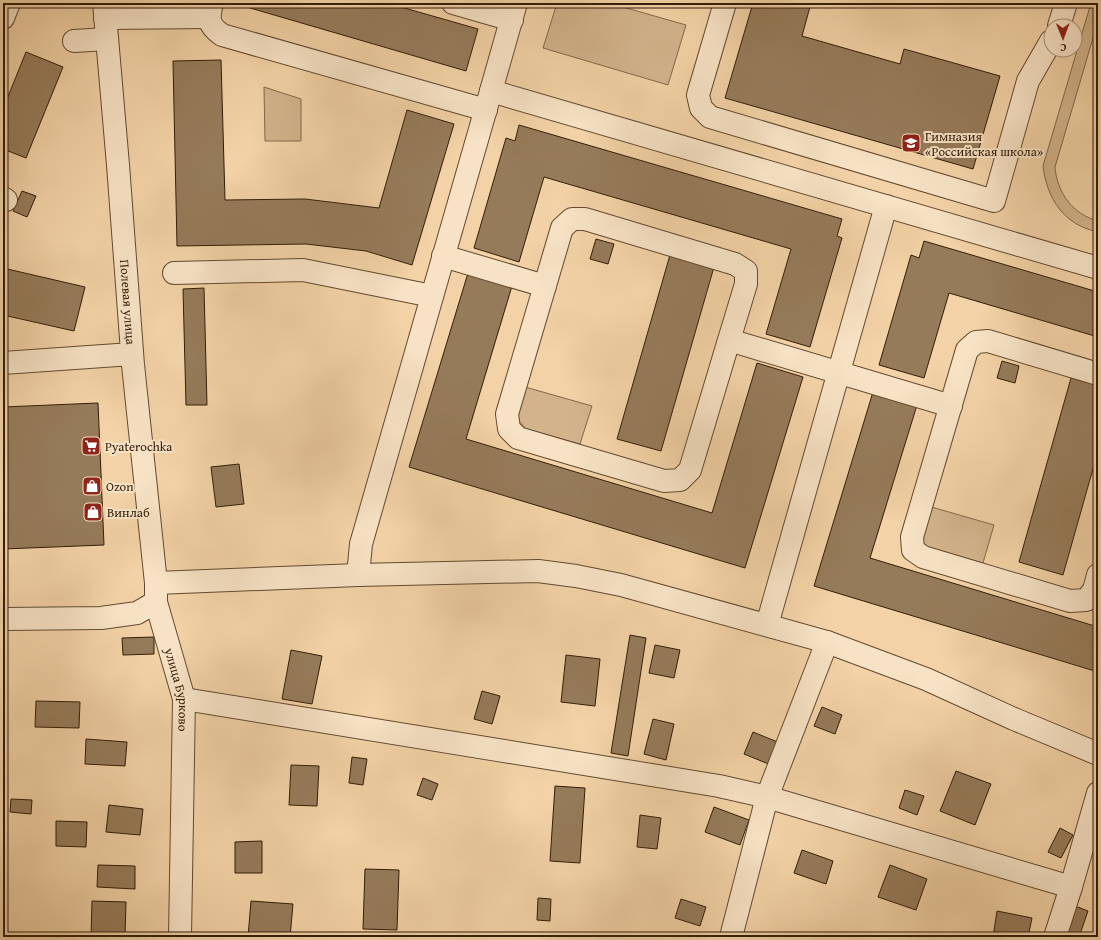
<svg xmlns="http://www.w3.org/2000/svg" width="1101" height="940" viewBox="0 0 1101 940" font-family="'Gentium Book Plus',serif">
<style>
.green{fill:#d2b38b;stroke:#82684a}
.building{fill:#967b5a;stroke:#331d08}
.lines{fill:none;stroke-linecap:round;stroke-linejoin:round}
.minor-casing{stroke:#634a30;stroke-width:24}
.minor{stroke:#f7e2c5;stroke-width:22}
.labels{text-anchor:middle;stroke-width:4;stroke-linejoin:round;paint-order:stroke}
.poi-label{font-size:13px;fill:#331d08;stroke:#f7e2c5;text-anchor:start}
.street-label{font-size:13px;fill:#331d08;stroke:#f7e2c5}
</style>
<rect width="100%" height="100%" fill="#f2d2a6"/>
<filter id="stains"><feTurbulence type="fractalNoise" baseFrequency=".005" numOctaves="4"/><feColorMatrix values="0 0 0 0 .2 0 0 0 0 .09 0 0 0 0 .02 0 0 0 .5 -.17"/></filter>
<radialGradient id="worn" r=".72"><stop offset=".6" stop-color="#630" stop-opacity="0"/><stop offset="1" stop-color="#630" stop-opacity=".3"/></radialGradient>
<g class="green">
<polygon points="557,3 609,3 686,25 668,85 543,48"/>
<path d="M1091,3H1098V21L1055,167C1057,192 1072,214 1098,221V232C1064,225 1047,199 1043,166Z"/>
<polygon points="264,87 301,99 301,141 265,141"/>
<polygon points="525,387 592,406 580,444 526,429 519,421 518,412"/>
<polygon points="928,506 994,525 983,563 928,547 921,540"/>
</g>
<g class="building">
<polygon points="233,3 387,3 478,29 466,71"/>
<polygon points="753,3 811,3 802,36 900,64 904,49 1000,76 973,169 725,98"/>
<polygon points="26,52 63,67 26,158 3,149 3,109"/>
<polygon points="221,60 225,200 305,199 379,208 407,110 454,124 412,265 366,251 306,244 177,246 173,61"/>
<polygon points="519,125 842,219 837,236 842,238 810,347 766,334 791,249 544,177 519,262 474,248 506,138 515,141"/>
<polygon points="22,191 36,196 27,217 13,211"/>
<polygon points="596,239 614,244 608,264 590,259"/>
<polygon points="924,241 1098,292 1098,337 949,293 924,378 879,365 911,255 919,258"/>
<polygon points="670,255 714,267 661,451 617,439"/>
<polygon points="3,268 85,287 74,331 3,315"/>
<polygon points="468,273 512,286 466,439 712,513 757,363 803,377 745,568 409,467"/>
<polygon points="204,288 207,405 186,405 183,289"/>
<polygon points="1002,361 1019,366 1015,383 997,378"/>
<polygon points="1071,378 1098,385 1098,451 1063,575 1019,562"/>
<polygon points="873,392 917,405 870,558 1098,627 1098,672 814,586"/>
<polygon points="98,403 104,545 3,549 3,407"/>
<polygon points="239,464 244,504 216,507 211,467"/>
<polygon points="630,635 646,638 628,756 611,753"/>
<polygon points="154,637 154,654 123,655 122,638"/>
<polygon points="655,645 680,650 674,678 649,673"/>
<polygon points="291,650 322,656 312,704 282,699"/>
<polygon points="566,655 600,659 595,706 561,702"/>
<polygon points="482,691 500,696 492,724 474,719"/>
<polygon points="36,701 80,702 79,728 35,727"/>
<polygon points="822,707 842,715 835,734 814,726"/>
<polygon points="653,719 674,724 666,760 644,754"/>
<polygon points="753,732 780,743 771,765 744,754"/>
<polygon points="86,739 127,742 125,766 85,764"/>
<polygon points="352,757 367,759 363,785 349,783"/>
<polygon points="291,765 319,766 317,806 289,805"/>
<polygon points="956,771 991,784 975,825 940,811"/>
<polygon points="423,778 438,784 432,800 417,795"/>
<polygon points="555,786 585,788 580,863 550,861"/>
<polygon points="905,790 924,796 917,815 899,808"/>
<polygon points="11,799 32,800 31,814 10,812"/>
<polygon points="109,805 143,809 140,835 106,832"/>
<polygon points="714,807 749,820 740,845 705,832"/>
<polygon points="640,815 661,818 657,849 637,847"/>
<polygon points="56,821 87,822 86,847 56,846"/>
<polygon points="1060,828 1073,835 1061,858 1048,852"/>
<polygon points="262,841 262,873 235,873 235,842"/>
<polygon points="802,850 833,861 826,884 794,873"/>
<polygon points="98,865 135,866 135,889 97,887"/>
<polygon points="890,865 927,879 916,910 878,897"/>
<polygon points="365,869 399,870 397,930 363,929"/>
<polygon points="538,898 551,899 550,921 537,920"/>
<polygon points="681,899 706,907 700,926 675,918"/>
<polygon points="92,901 126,902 125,937 91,937"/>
<polygon points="251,901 293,904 290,937 248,937"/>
<polygon points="1075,906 1088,911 1079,937 1069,937 1065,935"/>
<polygon points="997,911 1032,918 1028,937 993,937"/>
</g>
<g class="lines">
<g class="minor-casing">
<g id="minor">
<path id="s1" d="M104,3L118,165L133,365L156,583V602L184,699L180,937"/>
<path d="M212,3C208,20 208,25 222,35L486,110"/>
<polyline points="453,3 512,20"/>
<polyline points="516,3 491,91 1098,268"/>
<polyline points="725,3 698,95 701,108 710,117 994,201 1028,81 1051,41"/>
<polyline points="3,18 9,3"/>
<polyline points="105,18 209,17"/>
<polyline points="1059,26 1066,3"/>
<polyline points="74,41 107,39"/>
<polyline points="3,198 6,200"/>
<polyline points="443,256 545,286"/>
<polyline points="174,273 303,270 432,296"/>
<polyline points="729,340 746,284 746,271 735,264 585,219 572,219 562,228 507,414 509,429 518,438 664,481 680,480 690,470 729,340 951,406"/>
<polyline points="3,363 132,354"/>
<polyline points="1098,374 988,341 976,342 967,350 912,537 913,550 923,557 1070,601 1086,600 1094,590 1098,575"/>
<polyline points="358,575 361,544 491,91"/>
<polyline points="156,583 358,575 538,571 576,576 621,585 827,642 926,679 1014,719 1098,754"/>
<polyline points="3,619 101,618 137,613 156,602"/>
<polyline points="767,625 886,206"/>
<polyline points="184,699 719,786 767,797 1071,887"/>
<polyline points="731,937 767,797 827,642"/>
<polyline points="1055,937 1071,887 1098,793"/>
</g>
</g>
<use href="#minor" class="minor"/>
</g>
<defs>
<g id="school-square" transform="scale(1)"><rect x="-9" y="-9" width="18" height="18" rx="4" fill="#8f2418" stroke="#f7e2c5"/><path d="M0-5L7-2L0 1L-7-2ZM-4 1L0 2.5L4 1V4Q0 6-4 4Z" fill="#fff"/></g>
<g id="supermarket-square" transform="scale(1)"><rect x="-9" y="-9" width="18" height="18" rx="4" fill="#8f2418" stroke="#f7e2c5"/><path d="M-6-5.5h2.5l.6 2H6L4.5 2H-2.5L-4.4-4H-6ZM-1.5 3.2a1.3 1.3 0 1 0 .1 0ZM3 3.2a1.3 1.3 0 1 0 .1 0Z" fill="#fff"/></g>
<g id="shop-square" transform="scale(1)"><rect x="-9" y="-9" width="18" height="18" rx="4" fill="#8f2418" stroke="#f7e2c5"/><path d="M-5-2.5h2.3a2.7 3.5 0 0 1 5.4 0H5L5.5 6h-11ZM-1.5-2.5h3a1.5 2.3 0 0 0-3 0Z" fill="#fff"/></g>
</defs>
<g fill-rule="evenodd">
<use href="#school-square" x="911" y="143"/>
<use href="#supermarket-square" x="91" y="446"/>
<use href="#shop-square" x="92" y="486"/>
<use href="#shop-square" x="93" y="512"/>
</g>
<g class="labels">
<g class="poi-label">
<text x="925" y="141">Гимназия<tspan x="925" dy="15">«Российская школа»</tspan></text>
<text x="105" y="451">Pyaterochka</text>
<text x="106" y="491">Ozon</text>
<text x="107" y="517">Винлаб</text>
</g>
<g class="street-label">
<text dy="5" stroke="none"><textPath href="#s1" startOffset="300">Полевая улица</textPath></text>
<text dy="5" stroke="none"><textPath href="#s1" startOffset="692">улица Бурково</textPath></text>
</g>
</g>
<rect width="1101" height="940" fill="none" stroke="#f2d2a6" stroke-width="16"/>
<rect x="4" y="4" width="1093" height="932" fill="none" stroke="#331d08" stroke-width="2"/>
<rect x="8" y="8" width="1085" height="924" fill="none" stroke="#331d08"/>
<g transform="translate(1063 38) rotate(179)"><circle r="19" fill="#f7e2c5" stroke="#a99379"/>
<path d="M0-3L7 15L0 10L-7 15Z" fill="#8f2418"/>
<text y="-6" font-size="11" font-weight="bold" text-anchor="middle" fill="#331d08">С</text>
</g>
<rect width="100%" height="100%" filter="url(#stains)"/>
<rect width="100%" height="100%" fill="url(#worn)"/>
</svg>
